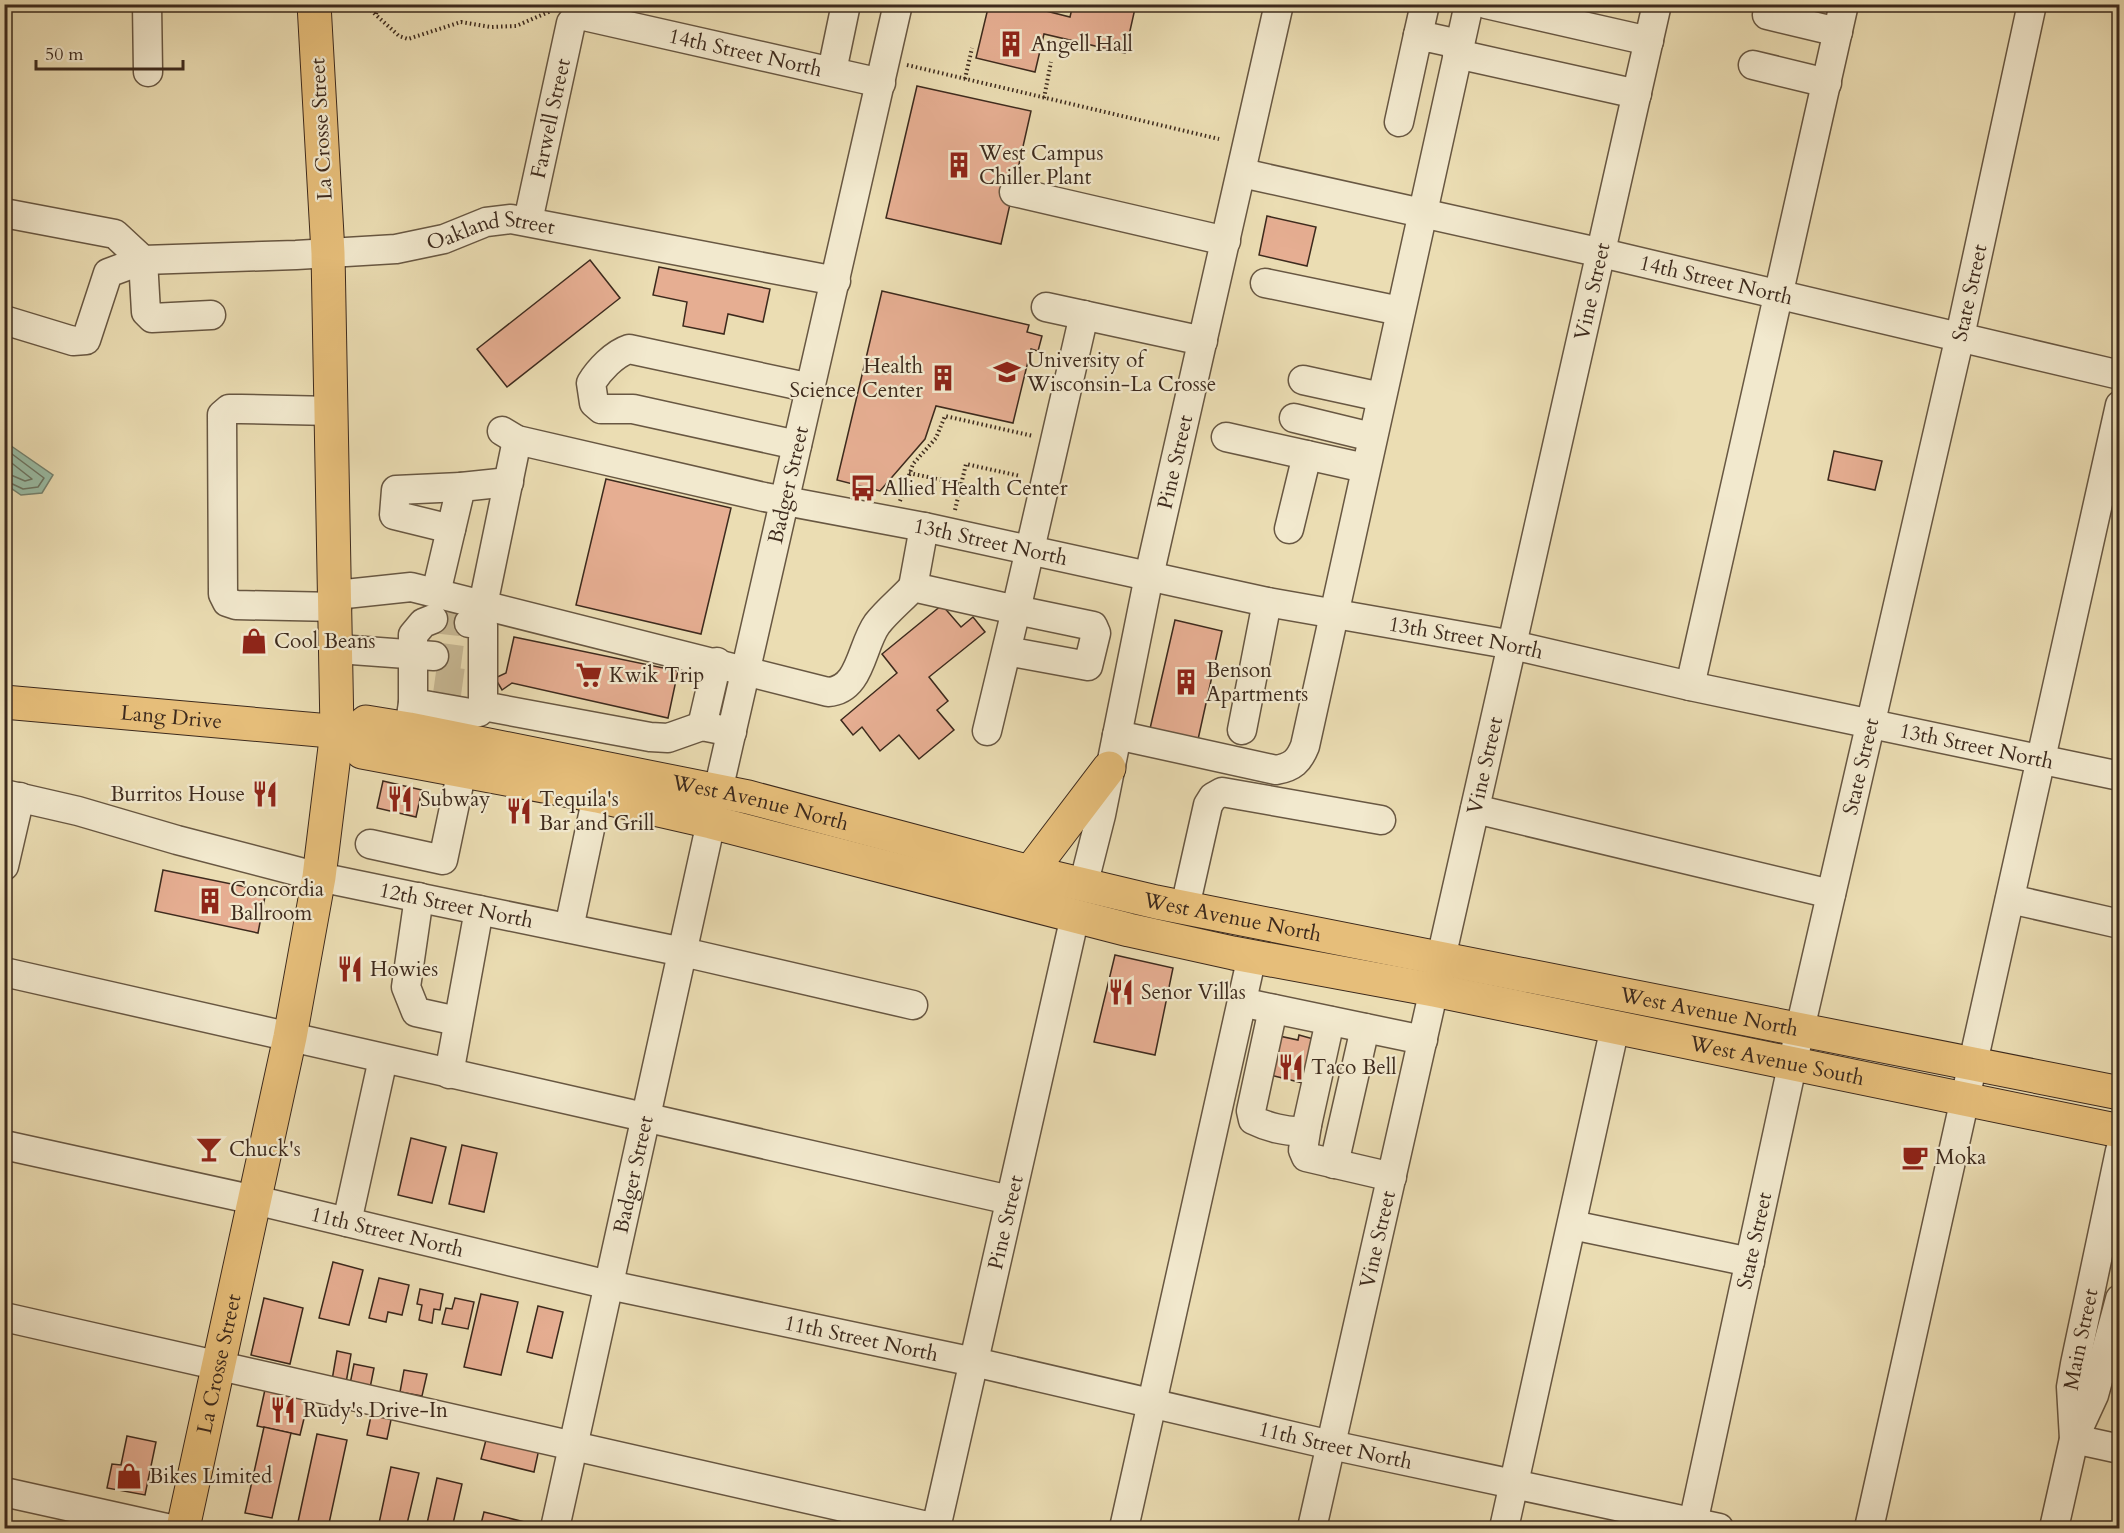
<svg xmlns="http://www.w3.org/2000/svg" width="2124" height="1533" viewBox="0 0 2124 1533" font-family="Cardo,serif">
<style>
.water{fill:#99bda6;stroke:#74826f;stroke-width:1.5}
.lines{fill:none;stroke-linecap:round;stroke-linejoin:round}
.shore{stroke:#6b7462;stroke-width:1.5}
.building{fill:#e6ae92;stroke:#3d2a1d;stroke-width:1.5}
.minor-tunnel{stroke:#c8b995;stroke-width:28;stroke-dasharray:28 14;stroke-linecap:butt}
.minor-casing{stroke:#685742;stroke-width:31}
.major-casing{stroke:#3d2a1d;stroke-width:35}
.path{stroke:#3d2a1d;stroke-width:4;stroke-dasharray:1.5 3;stroke-linecap:butt}
.minor{stroke:#f2e9ce;stroke-width:28}
.major{stroke:#e6be7a;stroke-width:33}
.labels{text-anchor:middle;stroke-width:4.5;stroke-linejoin:round;paint-order:stroke}
.poi-label{font-size:21px;fill:#3d2a1d;stroke:#f2e9ce;text-anchor:start}
.street-label{font-size:21px;fill:#3d2a1d;stroke:#f2e9ce}
</style>
<rect width="100%" height="100%" fill="#ebddb3"/>
<filter id="stains"><feTurbulence type="fractalNoise" baseFrequency=".00333" numOctaves="4"/><feColorMatrix values="0 0 0 0 .2 0 0 0 0 .09 0 0 0 0 .02 0 0 0 .5 -.17"/></filter>
<radialGradient id="worn" r=".72"><stop offset=".6" stop-color="#630" stop-opacity="0"/><stop offset="1" stop-color="#630" stop-opacity=".3"/></radialGradient>
<polygon class="water" points="4,441 53,475 42,493 21,495 5,484"/>
<g class="lines">
<g class="shore">
<polyline points="4,448 44,478 38,487 23,489 4,480"/>
<polyline points="4,457 32,479 25,481 4,472"/>
</g>
</g>
<g class="building">
<polygon points="989,4 1018,4 1070,17 1073,4 1136,4 1125,53 1044,34 1035,72 976,58"/>
<polygon points="917,86 1031,111 1001,244 886,218"/>
<polygon points="1267,216 1316,227 1307,266 1259,255"/>
<polygon points="590,260 620,298 507,387 477,349"/>
<polygon points="659,267 770,289 763,322 728,314 724,334 683,326 687,302 653,295"/>
<polygon points="882,291 1029,325 1027,332 1042,336 1038,351 1031,349 1013,423 936,406 925,439 880,491 837,480"/>
<polygon points="1834,451 1882,461 1875,490 1828,480"/>
<polygon points="606,479 731,508 701,634 576,605"/>
<polygon points="942,605 961,627 973,617 985,632 929,677 948,701 937,710 954,730 919,759 899,735 880,751 862,727 853,735 841,720 897,673 882,654"/>
<polygon points="1175,620 1222,631 1197,744 1149,733"/>
<polygon points="514,637 678,671 668,718 512,683 502,690 495,678 506,673"/>
<polygon points="383,781 422,790 416,817 377,808"/>
<polygon points="163,870 266,891 258,933 155,911"/>
<polygon points="1115,955 1173,968 1155,1055 1094,1042"/>
<polygon points="1299,1035 1317,1040 1307,1084 1270,1075 1279,1036 1298,1040"/>
<polygon points="411,1138 446,1147 432,1203 398,1195"/>
<polygon points="462,1145 497,1153 484,1212 449,1204"/>
<polygon points="333,1262 363,1270 349,1325 319,1318"/>
<polygon points="379,1278 409,1285 402,1315 388,1312 386,1322 369,1318"/>
<polygon points="420,1289 443,1294 440,1310 434,1309 432,1323 419,1320 422,1305 417,1304"/>
<polygon points="481,1294 518,1302 501,1375 464,1367"/>
<polygon points="264,1298 303,1308 290,1364 251,1355"/>
<polygon points="455,1298 474,1302 468,1329 442,1324 446,1308 452,1309"/>
<polygon points="538,1306 563,1312 552,1358 527,1352"/>
<polygon points="337,1351 351,1354 346,1383 332,1380"/>
<polygon points="354,1364 374,1368 370,1388 350,1384"/>
<polygon points="404,1370 427,1374 422,1396 400,1392"/>
<polygon points="266,1385 310,1394 300,1435 257,1426"/>
<polygon points="372,1411 392,1415 387,1439 367,1435"/>
<polygon points="264,1427 291,1433 272,1518 245,1513"/>
<polygon points="317,1434 347,1440 328,1528 298,1522"/>
<polygon points="127,1436 156,1442 145,1495 107,1488 112,1464 121,1465"/>
<polygon points="487,1436 539,1449 534,1472 481,1459"/>
<polygon points="391,1467 419,1473 406,1528 378,1528"/>
<polygon points="437,1478 462,1484 452,1528 426,1528"/>
<polygon points="484,1512 525,1522 523,1528 480,1528"/>
</g>
<g class="lines">
<g class="minor-tunnel">
<polyline points="433,619 469,623"/>
<polyline points="434,656 470,661"/>
<polyline points="435,679 471,684"/>
</g>
<g class="minor-casing">
<g id="minor">
<polyline points="147,4 148,72"/>
<polyline points="1486,4 1649,41"/>
<polyline points="1767,15 1838,32"/>
<polyline points="1418,35 1425,4"/>
<polyline points="1457,54 1637,94"/>
<polyline points="1753,65 1827,83"/>
<polyline points="832,71 846,4"/>
<polyline points="1399,122 1418,35 1459,44"/>
<path id="s1" d="M1242,173L1602,253L2120,375"/>
<polyline points="1014,192 1226,241"/>
<polyline points="4,213 115,234 143,260 146,312 152,318 211,315"/>
<path id="s2" d="M528,221L571,23L576,17L584,16L881,83"/>
<polyline points="1265,283 1400,311"/>
<polyline points="1046,307 1203,341"/>
<path id="s3" d="M4,320L73,341L86,340L108,273L143,260L296,255L396,249L444,239L486,222L511,219L836,281"/>
<polyline points="1303,380 1381,397"/>
<polyline points="332,411 241,409 229,409 222,415 223,594 227,602 236,605 337,607"/>
<polyline points="1294,418 1372,437"/>
<path id="s4" d="M502,431L517,440L764,497L924,527L1267,602L1513,645L1690,686L2120,776"/>
<polyline points="1226,437 1365,468"/>
<path d="M797,445L633,409H601L594,403L591,383C599,370 614,354 629,349L811,388"/>
<polyline points="451,529 394,515 396,490 461,487"/>
<polyline points="1289,529 1307,455"/>
<polyline points="913,587 924,527"/>
<polyline points="436,593 461,487 509,482"/>
<path d="M336,595L411,587L828,692C861,690 861,646 877,624C887,611 902,599 913,587L1016,610L1084,315"/>
<polyline points="483,605 517,440"/>
<polyline points="469,623 483,625 483,706 650,737 668,738 702,726 732,732"/>
<polyline points="338,649 434,656"/>
<polyline points="1690,686 1844,4"/>
<polyline points="413,703 413,635 423,623 433,619"/>
<polyline points="702,726 717,662"/>
<polyline points="409,729 413,703 470,713 479,712 483,706"/>
<polyline points="1242,730 1267,602"/>
<polyline points="987,731 1016,610 1093,626 1096,633 1088,666 1007,651"/>
<path d="M1117,735L1276,770C1293,767 1299,761 1305,746L1469,4"/>
<path id="s5" d="M718,791L898,4"/>
<path id="s6" d="M4,794L78,811L177,840L319,877L683,952L913,1005"/>
<polyline points="1475,809 1831,894"/>
<polyline points="370,844 443,860 462,770"/>
<polyline points="4,866 20,797"/>
<path id="s7" d="M1083,886L1101,815L1149,576L1279,4"/>
<polyline points="419,897 406,987 416,1012 457,1021"/>
<polyline points="2010,899 2120,924"/>
<polyline points="1185,907 1208,805 1213,797 1222,792 1381,820"/>
<polyline points="569,928 597,796"/>
<polyline points="4,972 1010,1200"/>
<polyline points="1255,1005 1423,1040"/>
<path d="M1273,1009L1251,1111L1253,1120C1267,1127 1287,1132 1302,1131L1307,1125L1330,1021"/>
<polyline points="449,1074 479,910"/>
<polyline points="1307,1125 1303,1150 1306,1157 1392,1177"/>
<path id="s8" d="M4,1145L255,1200L609,1285L974,1362L1331,1445L1719,1528"/>
<polyline points="1334,1164 1365,1028"/>
<polyline points="347,1222 383,1059"/>
<polyline points="1572,1225 1750,1262"/>
<path id="s9" d="M4,1317L936,1528L1075,916"/>
<polyline points="2076,1434 2094,1395 2120,1299"/>
<polyline points="2074,1439 2120,1449"/>
<polyline points="4,1492 166,1528"/>
<path id="s10" d="M555,1528L711,822"/>
<polyline points="1124,1528 1252,956"/>
<path id="s11" d="M1312,1528L1657,4"/>
<polyline points="1504,1528 1615,1027"/>
<path id="s12" d="M1692,1528L1800,1029L1960,336L2032,4"/>
<polyline points="1869,1528 2120,405"/>
<path id="s13" d="M2054,1528L2074,1439L2071,1387L2075,1364L2120,1151"/>
</g>
</g>
<g class="major-casing">
<g id="major">
<path id="s14" d="M4,702L353,733L366,722L409,729L748,797L1030,872L1156,902L2120,1093"/>
<path id="s15" d="M353,733L362,752L597,796L711,822L1129,930L1233,953L1434,990L2120,1131"/>
<polyline points="1030,872 1109,768"/>
<path id="s16" d="M183,1528L290,1037L319,877L337,731L328,253L314,4"/>
</g>
</g>
<g class="path">
<polyline points="364,4 399,36 408,39 461,22 491,27 516,26 551,11"/>
<polyline points="376,14 379,4"/>
<polyline points="907,65 1219,139"/>
<polyline points="965,79 972,48"/>
<polyline points="1044,98 1051,62"/>
<polyline points="909,473 961,484"/>
<polyline points="900,501 913,464 936,438 945,416 1033,436"/>
<polyline points="955,510 966,464 1020,476"/>
</g>
<use href="#minor" class="minor"/>
<use href="#major" class="major"/>
</g>
<defs>
<g id="building-bare" transform="scale(2.07)"><path d="M-4-6H4V6H1V3H-1V6H-4ZM-2.5-4.3h1.7v1.8h-1.7ZM.8-4.3h1.7v1.8H.8ZM-2.5-1h1.7V.8h-1.7ZM.8-1h1.7V.8H.8Z" fill="#8f2418" stroke="#f2e9ce" stroke-width="2.5" paint-order="stroke"/></g>
<g id="university-bare" transform="scale(2.07)"><path d="M0-5L7-2L0 1L-7-2ZM-4 1L0 2.5L4 1V4Q0 6-4 4Z" fill="#8f2418" stroke="#f2e9ce" stroke-width="2.5" paint-order="stroke"/></g>
<g id="bus-bare" transform="scale(2.07)"><path d="M-5-6H5V4H4V6H2V4H-2V6H-4V4H-5ZM-3.5-4V0h7V-4ZM-3.5 1.2v1.5H-2V1.2ZM2 1.2v1.5H3.5V1.2Z" fill="#8f2418" stroke="#f2e9ce" stroke-width="2.5" paint-order="stroke"/></g>
<g id="shop-bare" transform="scale(2.07)"><path d="M-5-2.5h2.3a2.7 3.5 0 0 1 5.4 0H5L5.5 6h-11ZM-1.5-2.5h3a1.5 2.3 0 0 0-3 0Z" fill="#8f2418" stroke="#f2e9ce" stroke-width="2.5" paint-order="stroke"/></g>
<g id="supermarket-bare" transform="scale(2.07)"><path d="M-6-5.5h2.5l.6 2H6L4.5 2H-2.5L-4.4-4H-6ZM-1.5 3.2a1.3 1.3 0 1 0 .1 0ZM3 3.2a1.3 1.3 0 1 0 .1 0Z" fill="#8f2418" stroke="#f2e9ce" stroke-width="2.5" paint-order="stroke"/></g>
<g id="restaurant-bare" transform="scale(2.07)"><path d="M-5-6h1v4h1v-4h1v4h1v-4h1v5L-1.5 .5V6h-2V.5L-5-1ZM5-6V6H3V1.5H1.5Q1.5-4 5-6Z" fill="#8f2418" stroke="#f2e9ce" stroke-width="2.5" paint-order="stroke"/></g>
<g id="bar-bare" transform="scale(2.07)"><path d="M-6-5H6L.8 .8V4.5H3.5V6h-7V4.5H-.8V.8Z" fill="#8f2418" stroke="#f2e9ce" stroke-width="2.5" paint-order="stroke"/></g>
<g id="cafe-bare" transform="scale(2.07)"><path d="M-5.5-4.5H6V0H3Q3 3.5 0 3.5H-2.5Q-5.5 3.5-5.5 0ZM3-3.2v2h1.7v-2ZM-6 4.5H4V6H-6Z" fill="#8f2418" stroke="#f2e9ce" stroke-width="2.5" paint-order="stroke"/></g>
</defs>
<g fill-rule="evenodd">
<use href="#building-bare" x="1011" y="44"/>
<use href="#building-bare" x="959" y="165"/>
<use href="#university-bare" x="1007" y="372"/>
<use href="#building-bare" x="943" y="378"/>
<use href="#bus-bare" x="863" y="488"/>
<use href="#shop-bare" x="254" y="641"/>
<use href="#supermarket-bare" x="589" y="675"/>
<use href="#building-bare" x="1186" y="682"/>
<use href="#restaurant-bare" x="265" y="794"/>
<use href="#restaurant-bare" x="400" y="799"/>
<use href="#restaurant-bare" x="519" y="811"/>
<use href="#building-bare" x="210" y="901"/>
<use href="#restaurant-bare" x="350" y="969"/>
<use href="#restaurant-bare" x="1121" y="992"/>
<use href="#restaurant-bare" x="1291" y="1067"/>
<use href="#bar-bare" x="209" y="1149"/>
<use href="#cafe-bare" x="1915" y="1157"/>
<use href="#restaurant-bare" x="283" y="1410"/>
<use href="#shop-bare" x="129" y="1476"/>
</g>
<g class="labels">
<g class="poi-label">
<text x="1031" y="51">Angell Hall</text>
<text x="979" y="160">West Campus<tspan x="979" dy="24">Chiller Plant</tspan></text>
<text x="1027" y="367">University of<tspan x="1027" dy="24">Wisconsin-La Crosse</tspan></text>
<text x="923" y="373" text-anchor="end">Health<tspan x="923" dy="24">Science Center</tspan></text>
<text x="883" y="495">Allied Health Center</text>
<text x="274" y="648">Cool Beans</text>
<text x="1206" y="677">Benson<tspan x="1206" dy="24">Apartments</tspan></text>
<text x="609" y="682">Kwik Trip</text>
<text x="245" y="801" text-anchor="end">Burritos House</text>
<text x="420" y="806">Subway</text>
<text x="539" y="806">Tequila's<tspan x="539" dy="24">Bar and Grill</tspan></text>
<text x="230" y="896">Concordia<tspan x="230" dy="24">Ballroom</tspan></text>
<text x="370" y="976">Howies</text>
<text x="1141" y="999">Senor Villas</text>
<text x="1311" y="1074">Taco Bell</text>
<text x="229" y="1156">Chuck's</text>
<text x="1935" y="1164">Moka</text>
<text x="303" y="1417">Rudy's Drive-In</text>
<text x="149" y="1483">Bikes Limited</text>
</g>
<g class="street-label">
<text dy="7" stroke="none"><textPath href="#s2" startOffset="384">14th Street North</textPath></text>
<text dy="7" stroke="none"><textPath href="#s2" startOffset="105">Farwell Street</textPath></text>
<text transform="translate(321 129) rotate(-93)" y="7">La Crosse Street</text>
<text dy="7" stroke="none"><textPath href="#s3" startOffset="544">Oakland Street</textPath></text>
<text dy="7" stroke="none"><textPath href="#s1" startOffset="486">14th Street North</textPath></text>
<text dy="7" stroke="none"><textPath href="#s12" startOffset="1266">State Street</textPath></text>
<text dy="7" stroke="none"><textPath href="#s11" startOffset="1268">Vine Street</textPath></text>
<text dy="7" stroke="none"><textPath href="#s7" startOffset="434">Pine Street</textPath></text>
<text dy="7" stroke="none"><textPath href="#s5" startOffset="314">Badger Street</textPath></text>
<text dy="7" stroke="none"><textPath href="#s4" startOffset="502">13th Street North</textPath></text>
<text dy="7" stroke="none"><textPath href="#s4" startOffset="987">13th Street North</textPath></text>
<text dy="7" stroke="none"><textPath href="#s14" startOffset="168">Lang Drive</textPath></text>
<text dy="7" stroke="none"><textPath href="#s4" startOffset="1509">13th Street North</textPath></text>
<text dy="7" stroke="none"><textPath href="#s12" startOffset="780">State Street</textPath></text>
<text dy="7" stroke="none"><textPath href="#s11" startOffset="782">Vine Street</textPath></text>
<text dy="7" stroke="none"><textPath href="#s14" startOffset="770">West Avenue North</textPath></text>
<text dy="7" stroke="none"><textPath href="#s6" startOffset="466">12th Street North</textPath></text>
<text dy="7" stroke="none"><textPath href="#s14" startOffset="1256">West Avenue North</textPath></text>
<text dy="7" stroke="none"><textPath href="#s14" startOffset="1742">West Avenue North</textPath></text>
<text dy="7" stroke="none"><textPath href="#s15" startOffset="1470">West Avenue South</textPath></text>
<text dy="7" stroke="none"><textPath href="#s10" startOffset="362">Badger Street</textPath></text>
<text dy="7" stroke="none"><textPath href="#s9" startOffset="1269">Pine Street</textPath></text>
<text dy="7" stroke="none"><textPath href="#s8" startOffset="393">11th Street North</textPath></text>
<text dy="7" stroke="none"><textPath href="#s11" startOffset="296">Vine Street</textPath></text>
<text dy="7" stroke="none"><textPath href="#s12" startOffset="294">State Street</textPath></text>
<text dy="7" stroke="none"><textPath href="#s8" startOffset="879">11th Street North</textPath></text>
<text dy="7" stroke="none"><textPath href="#s13" startOffset="192">Main Street</textPath></text>
<text dy="7" stroke="none"><textPath href="#s16" startOffset="168">La Crosse Street</textPath></text>
<text dy="7" stroke="none"><textPath href="#s8" startOffset="1365">11th Street North</textPath></text>
</g>
</g>
<rect width="2124" height="1533" fill="none" stroke="#ebddb3" stroke-width="24"/>
<rect x="6" y="6" width="2112" height="1521" fill="none" stroke="#3d2a1d" stroke-width="3"/>
<rect x="12" y="12" width="2100" height="1509" fill="none" stroke="#3d2a1d" stroke-width="1.5"/>
<path d="M36 60v9h147v-9" fill="none" stroke="#3d2a1d" stroke-width="3"/>
<text x="45" y="60" font-size="18" fill="#3d2a1d" stroke="#f2e9ce" stroke-width="4.5" paint-order="stroke">50 m</text>
<rect width="100%" height="100%" filter="url(#stains)"/>
<rect width="100%" height="100%" fill="url(#worn)"/>
</svg>
